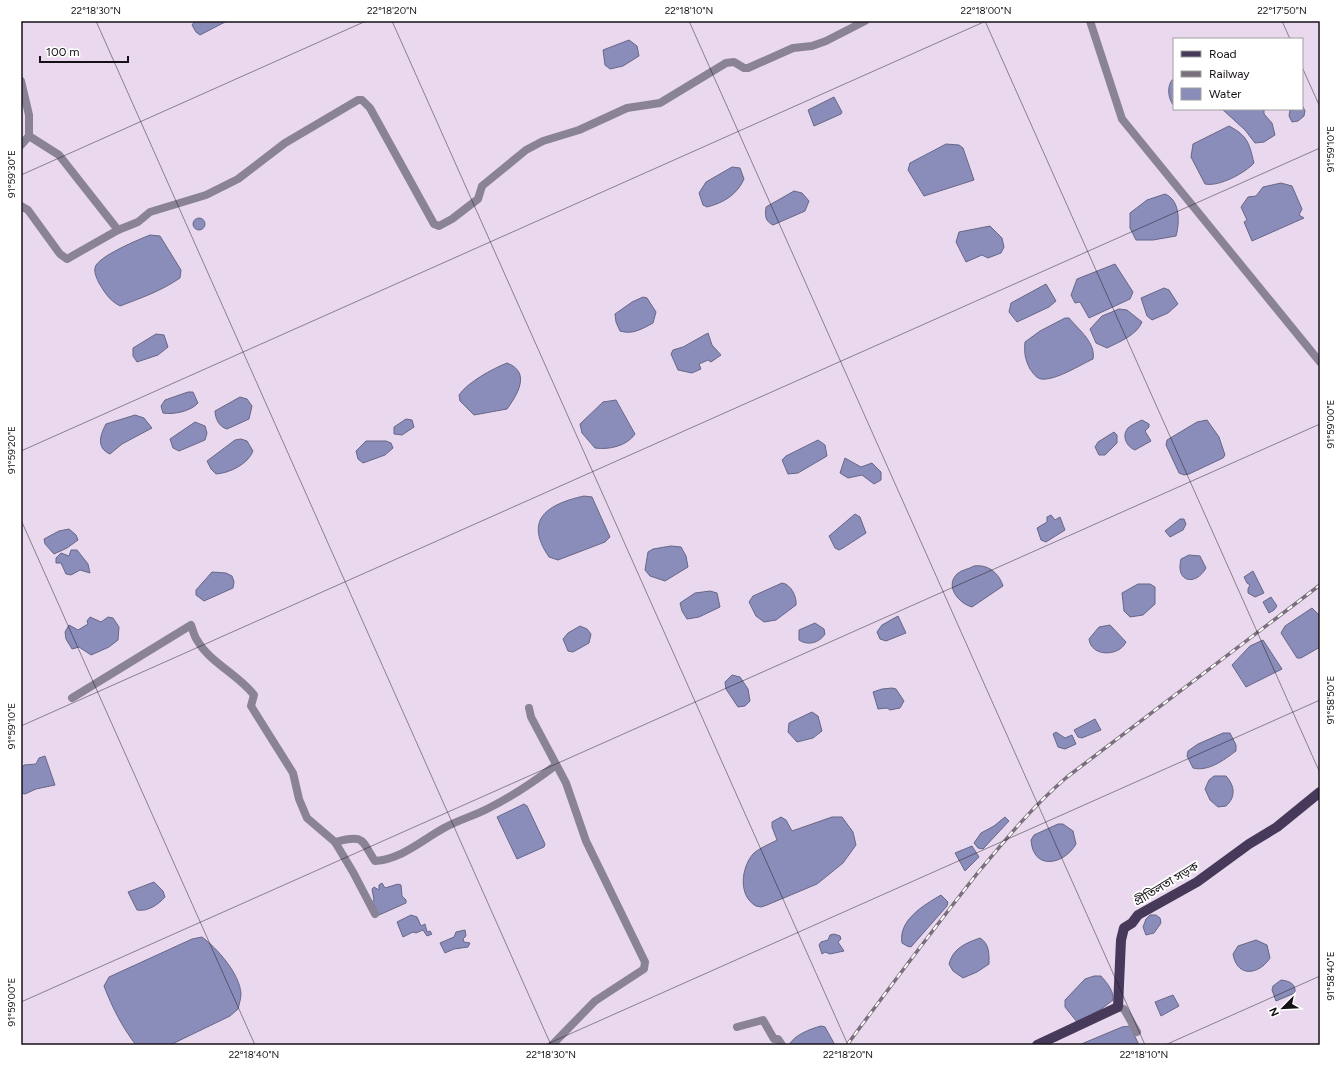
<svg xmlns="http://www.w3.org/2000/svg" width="1341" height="1066" viewBox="0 0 1341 1066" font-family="Figtree,'Noto Sans Bengali',sans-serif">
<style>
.water{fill:#8a8cb9;stroke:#676788}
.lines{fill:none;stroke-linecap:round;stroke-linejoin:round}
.minor{stroke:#8a8396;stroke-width:8}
.major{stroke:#463959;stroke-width:10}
.rail-casing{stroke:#7a6f7c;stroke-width:3.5}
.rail{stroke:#fff;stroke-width:2;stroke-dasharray:6;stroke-linecap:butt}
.ticks{fill:none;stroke:#161017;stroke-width:1;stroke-opacity:0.45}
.labels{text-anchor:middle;stroke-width:4;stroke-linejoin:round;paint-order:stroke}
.street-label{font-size:12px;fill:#161017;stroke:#fff}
.neatline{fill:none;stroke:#161017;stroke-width:1.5}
.ticks-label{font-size:10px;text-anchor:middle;fill:#161017}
</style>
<rect width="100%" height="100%" fill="#ead9ee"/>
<g class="water">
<polygon points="195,21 227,21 200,35 196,32 192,25"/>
<polygon points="629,40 637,46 639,56 623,66 610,69 605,65 603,50"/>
<path d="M1174,78V106C1168,99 1166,85 1174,78Z"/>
<polygon points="834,97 842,112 841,114 814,126 808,110"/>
<polygon points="1302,105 1305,111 1304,116 1298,121 1292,122 1289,116 1290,110 1302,109"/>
<polygon points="1222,109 1264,109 1264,114 1272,123 1275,135 1264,142 1255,143 1245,130"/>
<path d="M1229,126C1248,136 1249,143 1254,163C1245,173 1219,187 1205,184L1191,157L1193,144Z"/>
<polygon points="946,144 959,145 963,148 974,180 924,196 908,170 910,163"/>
<path d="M732,167L740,168L744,179C737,195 723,203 707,207L703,205L699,193L706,182Z"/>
<polygon points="1281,183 1292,186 1302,209 1299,215 1304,218 1252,241 1244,222 1247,220 1241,207 1248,197 1256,196 1263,187"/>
<path d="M794,191L802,193L809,201L805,211L773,225C765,221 765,216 766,207Z"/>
<path d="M1165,194C1180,200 1180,222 1176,236L1153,240H1136L1130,228V213L1147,200Z"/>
<circle cx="199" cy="224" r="6"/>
<polygon points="990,226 1002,238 1004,247 1001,253 988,258 982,255 966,262 956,242 959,232"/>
<path d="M150,235L160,236L181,270L180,278C161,291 141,298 120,306C109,300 105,293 99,283C97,279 94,273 95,268C96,257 140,239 150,235Z"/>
<polygon points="1115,264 1133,292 1130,299 1089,318 1080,302 1075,303 1071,295 1077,279"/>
<polygon points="1046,284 1056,301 1049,307 1017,322 1009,312 1011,303"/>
<polygon points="1164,288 1169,290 1178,304 1168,313 1152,320 1147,316 1141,298"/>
<path d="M643,297L647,298L656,312L653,323C642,329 632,335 620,331L616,322L615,314L632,302Z"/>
<path d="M1119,309L1127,310L1142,322C1137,335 1119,342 1107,348L1096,343L1090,329L1102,316Z"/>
<path d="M1065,318H1069C1079,330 1096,343 1093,359C1080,365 1055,381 1041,379C1036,378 1033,373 1030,369C1025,359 1024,353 1025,342L1040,331Z"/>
<polygon points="708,333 712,345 721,355 711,362 708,360 699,364 701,369 692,373 678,370 671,354 673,350 683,347"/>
<polygon points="156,334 164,335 168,347 158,355 137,362 133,356 133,348"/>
<path d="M507,363C531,372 518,394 507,409L474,415L460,401L459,395C468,382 492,369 507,363Z"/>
<path d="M188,392H193L198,403C191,411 174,415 163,413L161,406L165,400Z"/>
<path d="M240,397L247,399L252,406L249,419L227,429C219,427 215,418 215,411Z"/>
<path d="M616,400L635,434C627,446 609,450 595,448L582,433L580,424L603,402Z"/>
<path d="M135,415L144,418L152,428L122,444L110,454C96,448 100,435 106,424Z"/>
<polygon points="406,419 412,420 414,427 402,435 394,434 394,427"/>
<path d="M1142,420L1149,424V427L1145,431L1151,441L1135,450C1127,447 1121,436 1128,428C1131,425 1138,422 1142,420Z"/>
<polygon points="1207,420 1219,437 1225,455 1223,458 1189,474 1184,475 1179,473 1166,445 1167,440 1197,422"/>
<polygon points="195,422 205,426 207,433 205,440 179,451 173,448 170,439"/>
<polygon points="1114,432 1117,435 1117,443 1105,455 1099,455 1095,447 1098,442"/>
<path d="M241,439L247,441L253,451C248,464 230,473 216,474L211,469L207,461L235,440Z"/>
<polygon points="818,440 825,445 827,456 798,473 788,474 782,460 786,456"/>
<polygon points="366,441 386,441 391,443 393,448 385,455 363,463 358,459 356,451"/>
<polygon points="845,458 861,467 872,463 881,472 881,480 874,484 862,475 848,478 840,473"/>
<path d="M584,496L592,497L610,537L605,542L558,560L549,557C523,519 548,504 584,496Z"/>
<polygon points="855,514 860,517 866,533 843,548 839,550 835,548 829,536"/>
<polygon points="1051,515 1055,520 1060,517 1065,530 1046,542 1041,540 1037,528 1047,522 1047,517"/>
<polygon points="1180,519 1184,519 1186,524 1183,530 1170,537 1165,531"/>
<polygon points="69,529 76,535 78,540 67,548 54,554 45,544 44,539 59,531"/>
<polygon points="671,546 681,547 686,556 688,567 665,581 650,576 645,570 648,552 653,549"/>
<polygon points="71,550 77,550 88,564 90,573 80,570 71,575 66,574 61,563 56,563 56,558 61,553 69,556"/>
<path d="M1189,555L1200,556L1206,568C1196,586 1175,583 1181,559Z"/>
<path d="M974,566C988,564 999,573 1003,586L972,607C960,604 944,587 957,574C961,570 969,569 974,566Z"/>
<polygon points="1253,571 1264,593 1255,597 1248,593 1248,589 1250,585 1247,583 1244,577"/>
<polygon points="212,572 226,573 232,576 234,582 233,588 204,601 196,595 196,590"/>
<path d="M782,583C791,584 797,597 796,605L776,620L764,622L756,616L749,602L753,596Z"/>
<polygon points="1138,584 1150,584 1155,587 1155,604 1143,615 1130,617 1124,611 1122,593"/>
<polygon points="710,591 717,593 720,607 699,617 687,619 682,611 680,603 695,593"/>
<polygon points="1271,597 1277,606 1274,610 1269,613 1263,602"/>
<polygon points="1312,608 1320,616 1320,647 1301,658 1297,658 1281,633 1285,626"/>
<polygon points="898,616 906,633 886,641 880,639 877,632 882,625"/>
<polygon points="90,617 101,622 108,617 113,618 119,627 118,640 109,647 91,655 79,647 72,649 66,639 65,632 69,625 78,630 88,624 87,621"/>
<path d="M815,623L824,629L825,634C819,643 808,646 799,640V630Z"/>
<path d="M1110,625L1126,642C1119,657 1091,657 1089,639L1099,627Z"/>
<polygon points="580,626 587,629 591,634 589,643 573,652 568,651 563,639 568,633"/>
<polygon points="1263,640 1282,669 1246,687 1232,665 1250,646"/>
<polygon points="732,675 740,677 748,689 750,701 745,706 738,707 726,689 725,682"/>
<polygon points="892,688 896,689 904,701 900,708 890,710 887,708 878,709 873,692 882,689"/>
<polygon points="812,712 818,716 822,731 813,738 797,742 788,732 789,723"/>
<polygon points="1095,719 1101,730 1082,738 1078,737 1074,730"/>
<polygon points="1056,732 1065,738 1072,735 1076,744 1065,749 1058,747 1053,734"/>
<path d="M1223,733H1230L1236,745V751C1224,760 1208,772 1193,768L1187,756L1188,751L1198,744Z"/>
<polygon points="45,756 55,785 36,789 25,794 21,793 21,768 24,765 36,764 39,758"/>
<path d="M1214,776H1226C1235,786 1236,797 1226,806L1218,807L1210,800L1205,789L1209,780Z"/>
<polygon points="524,804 527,806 545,844 544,847 517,859 497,817"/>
<path d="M781,817L786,820L792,831L832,817H842L853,832L856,845L843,863L817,884L767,905L761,907L756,906C738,896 741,868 753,854C759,848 770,844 777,840L772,827V822Z"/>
<polygon points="1005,817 1009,821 983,849 978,848 974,843 981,833 994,826"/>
<path d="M1058,824H1063L1073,831L1076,844C1064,865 1033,871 1031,840L1034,835Z"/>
<polygon points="972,846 979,857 965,871 955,853"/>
<path d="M154,882L163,891L165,897C159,904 148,912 137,910L128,892Z"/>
<polygon points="382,883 385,888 398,884 401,885 402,896 406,900 406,903 379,915 372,902 374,900 372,889 374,887 379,890 379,885"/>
<path d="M941,895L948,902L947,906L911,947L907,946L902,943C898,920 924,905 941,895Z"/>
<polygon points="411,915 417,917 421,926 425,924 427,932 430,931 432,934 427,936 423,930 416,933 413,932 403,937 397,922"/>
<polygon points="1150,915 1156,915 1160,918 1161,923 1154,933 1146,935 1143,927 1146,919"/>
<polygon points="465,930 466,936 463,939 464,942 470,943 468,947 454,949 445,953 440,943 454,937 456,932"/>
<polygon points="834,934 840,936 841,939 838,942 844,951 830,954 825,952 822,954 819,945 821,942 828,940 830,935"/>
<path d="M202,937C217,948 240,974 241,994C241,998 239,1005 238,1009L230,1016L170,1045H136C122,1027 112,1007 104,986L109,977L192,939Z"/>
<path d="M980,938C990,944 989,955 989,964L977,972L963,978L953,971L949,964C953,948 966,943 980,938Z"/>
<path d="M1256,940L1267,945L1270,958C1259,975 1237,978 1233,954L1238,946Z"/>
<path d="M1094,976H1101C1107,983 1114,991 1113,1000L1100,1010L1077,1022L1065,1007V1000L1085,979Z"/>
<path d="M1281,980C1290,981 1296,984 1295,993L1276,1001L1272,990L1273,986Z"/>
<polygon points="1173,995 1179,1006 1161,1016 1155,1002"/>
<path d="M821,1026L825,1027L835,1045H789C794,1035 810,1029 821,1026Z"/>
<polygon points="1130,1026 1139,1045 1079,1045 1122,1027"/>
</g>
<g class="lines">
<g class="minor">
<polyline points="1090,21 1122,119 1320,362"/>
<polyline points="21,81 29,115 29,136 21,145"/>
<polyline points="29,136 59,155 118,230"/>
<polyline points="21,206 28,210 60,254 67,259 118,230 138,222 150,212 206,195 238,179 285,143 358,100 362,100 370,108 434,224 439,226 452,219 478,199 482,186 526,150 543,141 579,130 627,108 660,103 726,63 734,62 744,68 748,68 793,48 812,46 826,41 865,21"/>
<path d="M72,698L191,625C193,630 194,636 197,640C210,663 238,674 254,695L251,706L293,773L299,799L307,818L335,842L353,872L375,914"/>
<polyline points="529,708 531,717 566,783 586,841 645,962 644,969 595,1001 552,1045"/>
<path d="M335,842C365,834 361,840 375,861C402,859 422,840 444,828C458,820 474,816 489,808C513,796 535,781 556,765"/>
<polyline points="1118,1007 1124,1009 1137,1032"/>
<polyline points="737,1027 763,1020 774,1039 778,1039 782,1045"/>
</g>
<polyline class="major" points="1037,1045 1118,1007 1121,940 1124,928 1132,923 1138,915 1197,882 1249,844 1277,827 1320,792"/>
<g class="rail-casing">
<path id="rail" d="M847,1045C889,988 932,931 976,875C1005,840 1033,806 1067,777L1320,585"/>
</g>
<use href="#rail" class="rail"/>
</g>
<path class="ticks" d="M96,21L551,1045M392,21L848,1045M689,21L1145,1045M985,21L1320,773M1282,21L1290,39M1302,67L1320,107M21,175L366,21M21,451L986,21M21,520L255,1045M21,726L1320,148M21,1002L1320,424M545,1045L1320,700M1165,1045L1320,976"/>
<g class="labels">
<g class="street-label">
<text transform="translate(1166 884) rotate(-31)" y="4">প্রীতিলতা সড়ক</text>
</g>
</g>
<rect width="1341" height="1066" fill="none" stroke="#ffffff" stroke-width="44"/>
<rect x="1173" y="38" width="130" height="72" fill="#ffffff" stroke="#a29fa2"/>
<rect x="1181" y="51" width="20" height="6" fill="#463959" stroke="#a29fa2"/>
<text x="1209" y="58" font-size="12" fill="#161017">Road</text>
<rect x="1181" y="71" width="20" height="6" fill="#7a6f7c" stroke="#a29fa2"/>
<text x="1209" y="78" font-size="12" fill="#161017">Railway</text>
<rect x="1181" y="88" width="20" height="12" fill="#8a8cb9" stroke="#a29fa2"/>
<text x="1209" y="98" font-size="12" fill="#161017">Water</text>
<g transform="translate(1283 1008) rotate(246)" stroke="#ffffff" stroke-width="3" paint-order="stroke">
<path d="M0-3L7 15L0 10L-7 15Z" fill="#161017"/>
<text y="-6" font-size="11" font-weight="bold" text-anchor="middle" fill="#161017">N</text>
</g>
<path d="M40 56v6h88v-6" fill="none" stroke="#161017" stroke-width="2"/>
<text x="46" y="56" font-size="12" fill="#161017" stroke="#ffffff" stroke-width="3" paint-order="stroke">100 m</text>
<rect x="22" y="22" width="1297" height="1022" class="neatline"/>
<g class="ticks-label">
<text x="96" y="14">22°18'30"N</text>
<text x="392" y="14">22°18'20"N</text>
<text x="689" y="14">22°18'10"N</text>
<text x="986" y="14">22°18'00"N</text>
<text x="1282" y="14">22°17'50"N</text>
<text transform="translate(1330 149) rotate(-90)" y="4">91°59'10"E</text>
<text transform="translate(11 174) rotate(-90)" y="4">91°59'30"E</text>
<text transform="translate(1330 424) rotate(-90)" y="4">91°59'00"E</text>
<text transform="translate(11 450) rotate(-90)" y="4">91°59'20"E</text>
<text transform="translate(1330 700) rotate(-90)" y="4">91°58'50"E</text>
<text transform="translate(11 726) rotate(-90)" y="4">91°59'10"E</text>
<text transform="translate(1330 976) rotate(-90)" y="4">91°58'40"E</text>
<text transform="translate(11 1002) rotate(-90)" y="4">91°59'00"E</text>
<text x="254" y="1058">22°18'40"N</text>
<text x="551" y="1058">22°18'30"N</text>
<text x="848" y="1058">22°18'20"N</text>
<text x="1144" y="1058">22°18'10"N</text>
</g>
</svg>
